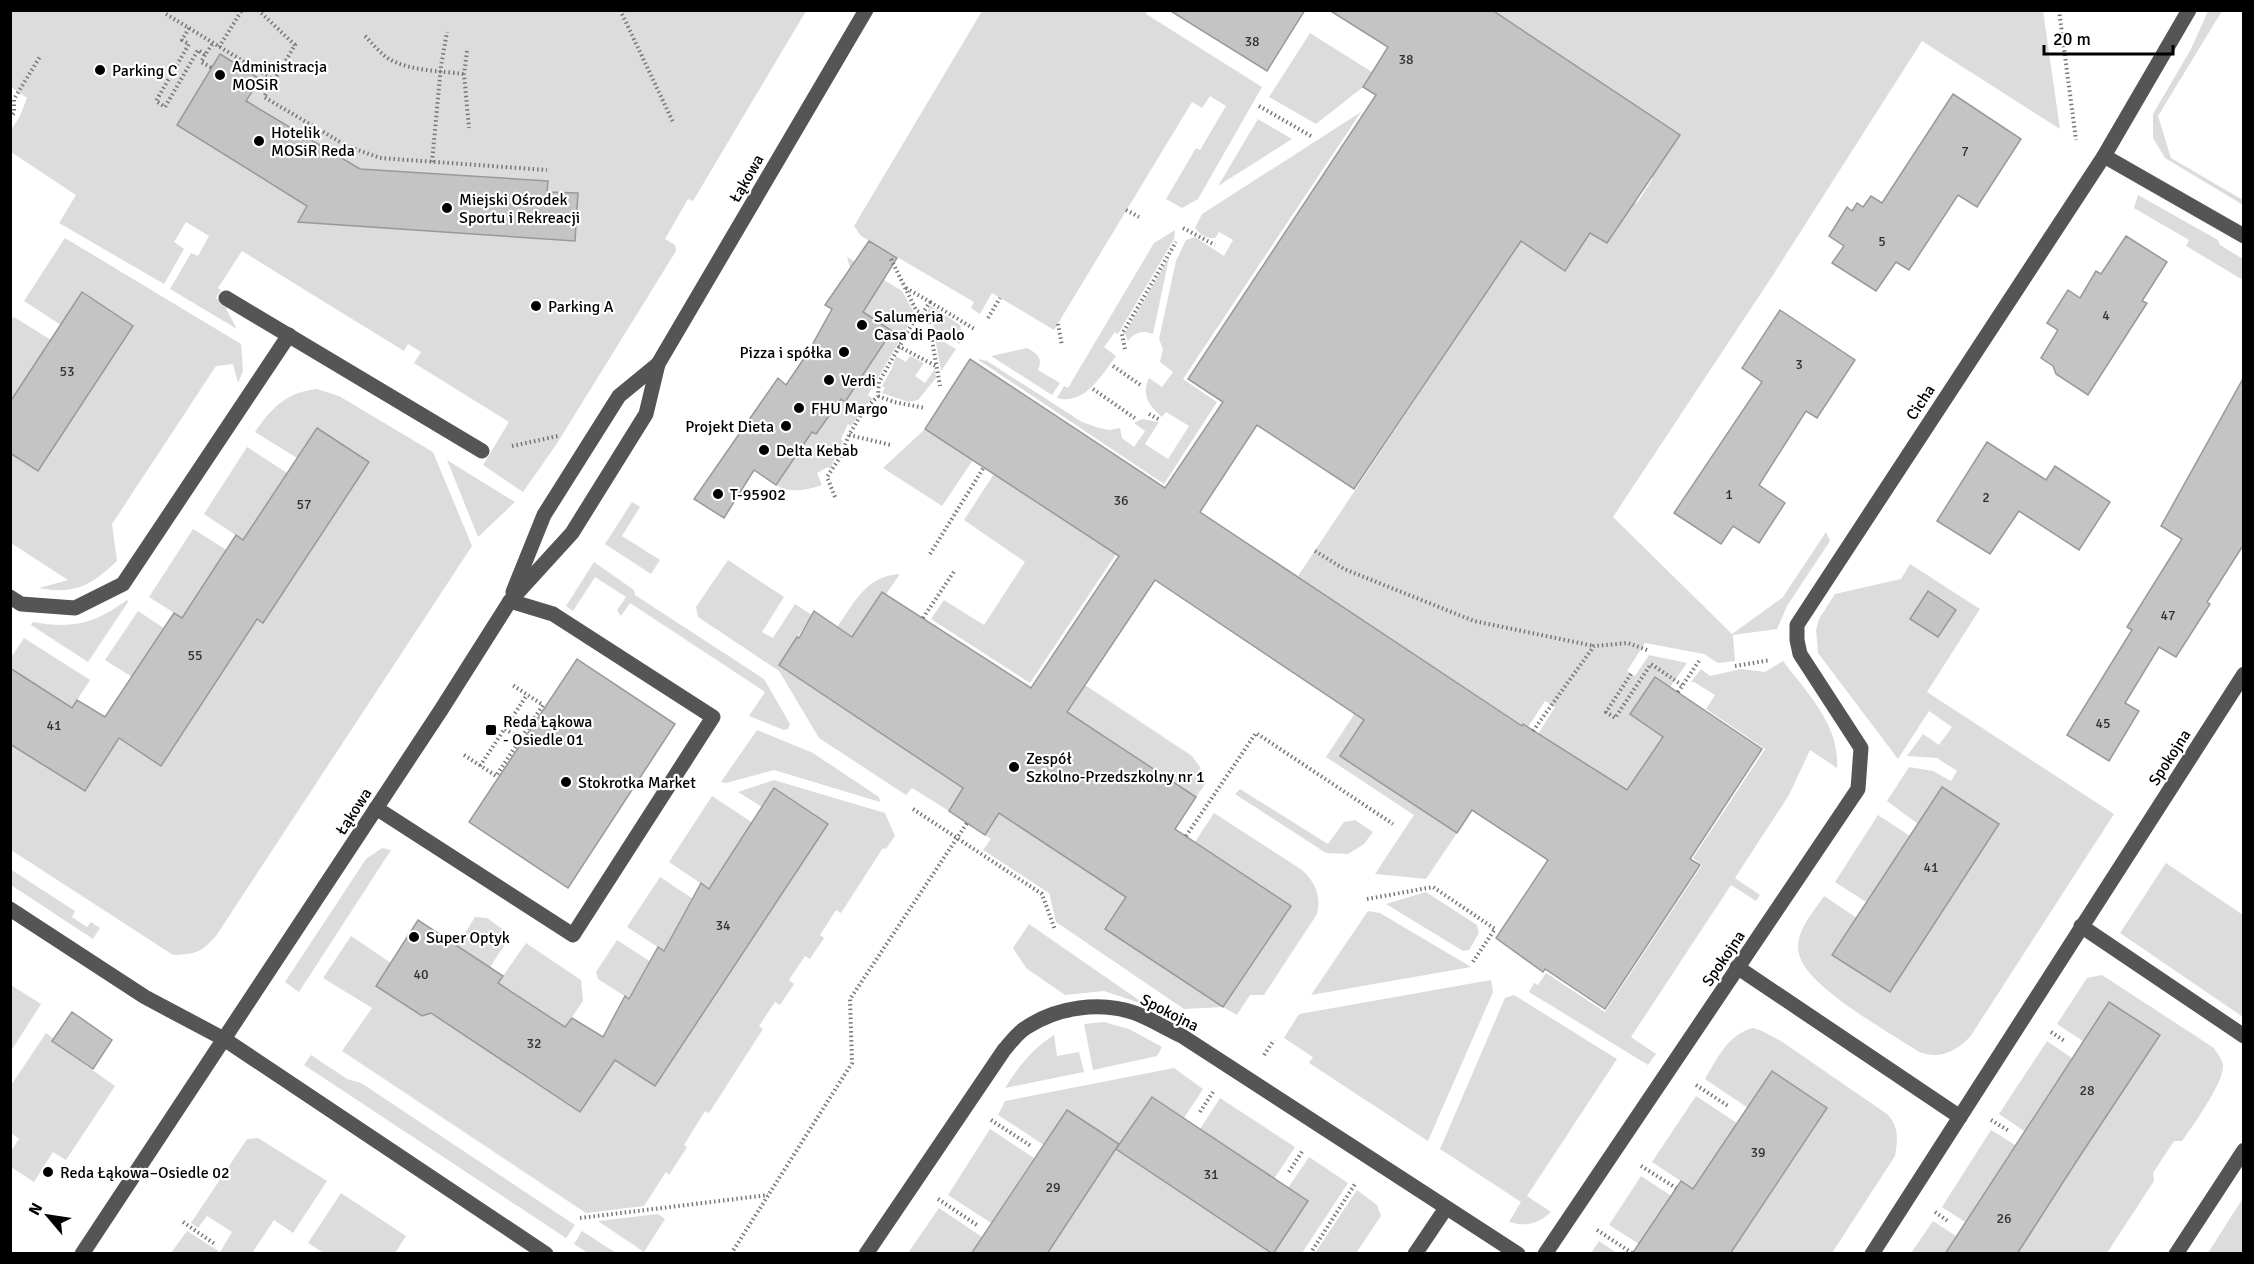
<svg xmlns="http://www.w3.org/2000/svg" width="2254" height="1264" viewBox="0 0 2254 1264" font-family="Signika,sans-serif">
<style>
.green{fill:#dcdcdc}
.building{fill:#c4c4c4;stroke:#999;stroke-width:1.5}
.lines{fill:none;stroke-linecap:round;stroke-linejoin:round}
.path{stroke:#777;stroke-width:4;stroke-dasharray:1.5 3;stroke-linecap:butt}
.minor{stroke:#555;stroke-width:15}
.poi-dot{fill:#000;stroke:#fff;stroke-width:2}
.labels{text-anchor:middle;stroke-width:4.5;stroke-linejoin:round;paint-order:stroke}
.number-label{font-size:14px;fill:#313131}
.poi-label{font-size:16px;fill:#000;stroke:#fff;text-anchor:start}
.street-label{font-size:16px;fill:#000;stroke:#fff}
</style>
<rect width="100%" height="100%" fill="#fff"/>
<g class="green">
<polygon points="11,11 806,11 693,201 688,199 665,239 675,245 676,251 556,445 523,492 483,465 509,422 414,363 421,352 408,344 404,351 242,251 218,288 221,290 216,298 228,307 226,309 237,329 170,289 191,253 198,256 209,236 186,222 174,242 184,249 164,284 59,223 76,195 11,152 11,130 20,116 27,98 11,87"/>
<polygon points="982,11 1147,11 1146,14 1262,87 1198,199 1182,208 1166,199 1196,148 1200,150 1226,106 1210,96 1202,108 1192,102 1054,330 992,293 980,314 971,308 974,302 861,236 854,226"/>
<polygon points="1492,11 2043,11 2060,129 1922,41 1773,275 1613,517 1732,634 1783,597 1826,532 1830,541 1787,606 1777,629 1733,635 1735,661 1718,663 1704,654 1645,643 1627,671 1635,676 1649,655 1687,663 1670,687 1655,677 1630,714 1663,737 1614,809 1609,779 1589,765 1588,767 1538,734 1555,707 1545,701 1528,727 1523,724 1522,726 1298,576 1521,241 1590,233 1607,243 1635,202 1637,203 1653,178 1651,177 1680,135"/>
<polygon points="2208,11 2222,11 2158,116 2171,158 2243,200 2243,205 2165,158 2153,138 2153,114 2191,49"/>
<polygon points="1310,33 1372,72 1363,87 1316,124 1269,97"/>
<path d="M1361,112L1183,379L1217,402L1164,484L977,359L987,361L1082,422L1099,428L1109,430L1120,428L1122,438L1134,447L1145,431L1134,423L1142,419L1159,422L1145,444L1168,459L1189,426L1166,412L1162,417C1149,406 1141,395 1149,378L1162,387L1173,372L1160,362L1163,349L1159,339L1176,261L1186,240L1195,237L1224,256L1233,240L1219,232L1215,238C1207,239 1200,235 1195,228L1202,214Z"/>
<polygon points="1258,119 1292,139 1218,186"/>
<polygon points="2138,195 2218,240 2220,245 2243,259 2243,280 2186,246 2189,240 2134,208"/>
<path d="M1175,230L1174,239L1118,334L1115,332L1104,347L1116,356C1102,375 1084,406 1057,398L1064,386L1068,388L1154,243Z"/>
<path d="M65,238L241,344L243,371L238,383L233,364L216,366L112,524L117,561C91,585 76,595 39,588L68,580L11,543L10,453L38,471L133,326L82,292L61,325L24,301Z"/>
<path d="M847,257L902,291L915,314L868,395L873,399L866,405L851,426L848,424L841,439L843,441L830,469L828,467L817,473L822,485C807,490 790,494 776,485L812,432L816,434L840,399L845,401L892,331L853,305L851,272Z"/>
<path d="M1169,258L1153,334C1142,330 1135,332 1128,341L1125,333Z"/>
<polygon points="931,306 960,325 963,339 959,344 954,340 957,336 945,329 939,339 956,349 941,371 931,315 927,312"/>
<polygon points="14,317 51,340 11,402 10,321"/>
<path d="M1027,348C1038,354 1043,358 1038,370L1060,383L1052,395L991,356Z"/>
<polygon points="896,356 906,362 910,356 924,363 915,376 925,383 935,369 936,378 918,400 908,402 882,393 885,388 882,386 892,368"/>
<path d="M317,389L339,396L433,452L472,546L216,936C200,953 197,954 173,955L11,850L10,744L119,738L161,766L257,619L263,623L265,620L368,462L317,428L297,458L255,432C271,408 287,392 317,389Z"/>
<polygon points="925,429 973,460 942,506 883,468"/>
<polygon points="247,447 287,473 243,540 204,514"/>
<polygon points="447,460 515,502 478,537"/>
<polygon points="994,474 1116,554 1030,683 931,619 944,600 984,625 1025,562 964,520"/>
<polygon points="632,502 640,507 622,536 660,560 651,574 605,544"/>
<polygon points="193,529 233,554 182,618 149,597"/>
<polygon points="728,560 784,597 762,632 773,638 795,604 812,615 779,665 963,788 949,811 912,788 906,795 819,738 779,671 698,617 696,607"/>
<polygon points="594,562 634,590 635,595 764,679 790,724 788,729 784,730 749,716 765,692 630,603 621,616 617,610 626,597 595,577 573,611 566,606"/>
<path d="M1910,564L1980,609L1927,692L2114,814L1970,1037C1956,1051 1940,1060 1919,1052C1891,1033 1806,987 1799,954C1794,932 1813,913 1824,896L1857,918L1832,955L1890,992L1999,824L1942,787L1918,824L1887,801L1909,767L1933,771L1951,781L1957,771L1937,758L1907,756L1923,734L1939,745L1952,727L1929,711L1898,759L1818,653L1816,630L1819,619L1835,594L1901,579Z"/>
<path d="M900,574L886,594L882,592L852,637L837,627C855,602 866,576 900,574Z"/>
<path d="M127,600L128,602L88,662L31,625L33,622C73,629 94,624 127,600Z"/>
<polygon points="138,611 171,633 140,682 105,660"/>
<polygon points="24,638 90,680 72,708 11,668 10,659"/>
<path d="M1783,661C1807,693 1840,725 1837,768L1810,750L1789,795L1735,878L1760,895L1756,901L1731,885L1631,1037L1656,1054L1648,1065L1529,992L1534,983L1538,985L1546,973L1605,1012L1702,865L1693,858L1765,749L1706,709L1715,695L1694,682H1691L1701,669L1710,676L1741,669L1765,672Z"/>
<polygon points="1085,685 1192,756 1200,767 1205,784 1196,797 1068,712"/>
<polygon points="1355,713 1364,720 1340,756 1457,833 1426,879 1375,874 1414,815 1326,757"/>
<polygon points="757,730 813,753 879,797 880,802 774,770 726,783 721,782"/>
<polygon points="774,780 885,813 895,836 886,849 883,848 841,913 836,910 820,935 824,938 810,959 805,956 789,980 794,984 780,1005 775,1002 759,1026 763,1029 709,1113 705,1111 684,1145 687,1147 669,1175 666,1172 644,1206 586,1213 342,1051 372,1008 323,978 351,936 391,963 376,986 422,1016 431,1013 580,1112 615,1060 655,1086 828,824 775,789 762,807 738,792"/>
<polygon points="1240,789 1328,844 1344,822 1355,820 1373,832 1364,844 1348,854 1326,853 1235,794"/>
<polygon points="712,796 753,823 709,889 669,862"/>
<path d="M999,813L1127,897L1106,930L1223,1007L1195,842L1214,813L1302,870C1316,883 1321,896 1317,914L1264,995H1250L1237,1015L1223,1007L1184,1009L1056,922L1049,893L983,850L991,839L985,835Z"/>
<polygon points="1878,815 1910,836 1866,902 1835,882"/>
<polygon points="382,848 391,850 299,992 285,982 366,859"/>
<polygon points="2166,863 2243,915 2243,1017 2120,933"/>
<polygon points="10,869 75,911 72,917 87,927 91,922 100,928 93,939 11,885"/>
<polygon points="660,877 699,903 667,953 627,927"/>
<polygon points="1426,892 1477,925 1479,933 1469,950 1463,951 1386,904"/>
<polygon points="1368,911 1380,913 1471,967 1311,995"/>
<polygon points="475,917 487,918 511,935 485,975 457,946"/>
<polygon points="1029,924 1146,1005 1104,991 1065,995 1026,968 1013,948"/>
<polygon points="617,940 657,966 634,1002 598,979 596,972"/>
<polygon points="526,943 581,980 583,1001 565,1027 498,983"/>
<path d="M2102,975L2214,1048C2217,1053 2222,1059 2223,1065C2225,1081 2192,1127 2182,1141H2174L2153,1173L2154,1181L2107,1253L2017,1254L2159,1035L2109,1002L2083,1041L2057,1024L2087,978Z"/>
<polygon points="1491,980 1493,992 1428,1141 1309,1063 1313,1057 1284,1038 1299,1014"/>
<polygon points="11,985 41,1004 11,1051"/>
<path d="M1514,995L1617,1059L1527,1196L1551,1212C1537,1224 1527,1227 1509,1222L1521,1202L1440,1149L1505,998Z"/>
<polygon points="1104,1022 1129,1029 1162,1047 1157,1056 1093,1070 1084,1024"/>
<path d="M1753,1028L1762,1031L1781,1041L1887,1114C1899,1126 1898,1140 1895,1156L1832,1253H1730L1827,1108L1772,1071L1748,1108L1705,1079C1717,1059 1728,1034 1753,1028Z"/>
<polygon points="46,1033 54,1039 53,1042 115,1086 66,1160 53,1152 34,1182 11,1167 11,1151 19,1139 11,1133 10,1087"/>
<path d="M1054,1035L1057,1056L1079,1052L1084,1072L1005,1088C1018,1067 1033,1048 1054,1035Z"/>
<polygon points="2047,1041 2072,1058 2024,1131 1999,1114"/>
<polygon points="311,1055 347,1079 361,1083 575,1225 566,1238 304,1065"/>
<polygon points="1174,1068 1203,1089 1184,1118 1152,1097 1119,1144 1067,1110 1044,1145 998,1115 1005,1101"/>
<polygon points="1696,1096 1737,1123 1693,1189 1652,1162"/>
<polygon points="1220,1098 1295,1147 1274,1179 1200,1129"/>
<polygon points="990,1129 1034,1158 991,1223 948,1195"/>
<polygon points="1991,1130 2015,1145 1965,1222 1942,1207"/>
<polygon points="258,1138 327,1181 293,1233 274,1220 252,1253 171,1253 187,1231 220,1252 232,1232 207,1216 198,1228 191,1223 247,1139"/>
<polygon points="1116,1149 1272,1253 1047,1253"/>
<polygon points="1309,1157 1348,1183 1302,1253 1273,1254 1288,1188"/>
<polygon points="1641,1176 1684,1204 1652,1252 1609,1225"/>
<polygon points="1357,1190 1377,1205 1381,1216 1356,1253 1315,1253"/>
<polygon points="341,1193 406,1236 395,1253 324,1253 308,1243"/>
<polygon points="2243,1198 2243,1253 2208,1253"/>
<polygon points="939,1208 982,1237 971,1253 908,1253"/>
<polygon points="658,1214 665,1219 644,1252 598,1221"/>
<polygon points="1933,1221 1956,1236 1945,1253 1911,1253"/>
<polygon points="582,1231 616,1253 588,1253 574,1244"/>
<polygon points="1599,1241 1617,1253 1591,1253"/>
</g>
<g class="building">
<polygon points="1169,10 1305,10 1267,71"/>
<polygon points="1329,10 1492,10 1680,135 1607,243 1590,233 1565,271 1521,241 1354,489 1257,425 1200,512 1522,726 1523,724 1627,790 1663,737 1630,714 1655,677 1762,749 1690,859 1700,865 1605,1009 1545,969 1543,972 1496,938 1548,860 1472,810 1457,833 1340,756 1364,720 1155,580 1067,712 1196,797 1175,829 1291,906 1223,1007 1105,929 1126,897 999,813 985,835 949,811 963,788 779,665 797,637 799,638 814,611 852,637 882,592 1031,688 1119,556 925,429 970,359 1165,488 1223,402 1188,379 1376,95 1363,87 1388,47"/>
<polygon points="220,54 260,79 246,101 360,169 548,181 547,192 578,193 575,241 298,222 307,206 177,125"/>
<polygon points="1953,94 2021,139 1977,207 1958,195 1909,270 1896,262 1876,291 1832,263 1844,246 1829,236 1847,207 1852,211 1857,203 1863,207 1871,196 1882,203"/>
<polygon points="2126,236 2167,262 2142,301 2147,303 2088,395 2056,374 2053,366 2041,358 2058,330 2047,323 2068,290 2080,298 2096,271 2101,274"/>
<polygon points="869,241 897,258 863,312 892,331 845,402 841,399 816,434 812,432 776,485 754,470 724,518 694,499 778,378 786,385 807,354 832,309 825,305"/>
<polygon points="82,292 133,326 38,471 10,453 10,402"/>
<polygon points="1780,310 1855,360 1817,418 1806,411 1759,485 1785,503 1759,543 1733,526 1721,544 1674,513 1762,382 1742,368"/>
<polygon points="2244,377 2244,544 2207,602 2210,604 2176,657 2159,647 2125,703 2139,711 2109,761 2067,735 2132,630 2127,627 2182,539 2161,526"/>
<polygon points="317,428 369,462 263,623 257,619 161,766 119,738 85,791 10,744 10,668 72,708 77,700 105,717 174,613 182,618 236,535 243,540"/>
<polygon points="1987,442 2046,480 2055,466 2110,502 2079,550 2019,511 1990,554 1937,521"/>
<polygon points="1928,591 1956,610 1938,637 1910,619"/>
<polygon points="577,659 675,724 568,888 469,822"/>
<polygon points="1942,787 1999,824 1890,992 1832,955"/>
<polygon points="774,788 828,824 655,1086 615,1060 580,1112 431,1013 422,1016 376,986 418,920 503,976 498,983 565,1027 572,1018 603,1037 625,996 629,999 658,947 664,951 701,883 709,889"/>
<polygon points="2109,1002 2160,1035 2076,1162 2017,1254 1945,1254"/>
<polygon points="72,1012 112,1040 93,1069 52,1041"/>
<polygon points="1772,1071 1827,1108 1730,1254 1632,1254 1681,1181 1693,1189"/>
<polygon points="1152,1097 1308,1201 1273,1254 1116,1149"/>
<polygon points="1067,1110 1119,1144 1047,1254 971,1254"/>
</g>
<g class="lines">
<g class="path">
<polyline points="258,10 295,45 264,97 347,146 380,158 547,170"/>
<polyline points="2059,10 2076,140"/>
<polyline points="166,14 274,80"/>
<polyline points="622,14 673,122"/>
<polyline points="189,28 182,40 189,44 156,101 165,107 198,50 205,55 213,43"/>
<path d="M365,36C373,44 380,53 389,59C410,71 441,71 464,74"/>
<polyline points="219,47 242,10"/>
<polyline points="467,51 464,74 469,128"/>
<polyline points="205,55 201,62 212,68"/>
<polyline points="1259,106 1311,136"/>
<polyline points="10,118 14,113 14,99 41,55"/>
<polyline points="432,162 441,66 447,32"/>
<polyline points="1126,210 1139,217"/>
<polyline points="1183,228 1215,245"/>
<polyline points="891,259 916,310 928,317 940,386"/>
<polyline points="906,288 930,302 922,314"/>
<polyline points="930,302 976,330"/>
<polyline points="988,318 1000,298"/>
<polyline points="1058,324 1062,346"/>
<polyline points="898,346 936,366"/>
<polyline points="1125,349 1122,334 1176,242"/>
<polyline points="1113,366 1142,386"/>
<polyline points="1093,389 1136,419"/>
<polyline points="878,396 894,402 925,408"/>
<polyline points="1149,414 1160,420"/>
<polyline points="849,435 891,445"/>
<polyline points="512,446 558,436"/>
<polyline points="835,497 827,477 839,459 849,435 862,413 878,396 879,382 919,312"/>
<polyline points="1315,551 1344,569 1474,621 1594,646"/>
<polyline points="930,554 984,467"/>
<polyline points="923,618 955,570"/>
<polyline points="1735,666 1770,660"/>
<polyline points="1631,674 1606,712 1615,718 1651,664 1682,685"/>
<polyline points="1678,692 1699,661"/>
<polyline points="505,729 522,740"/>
<polyline points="1533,731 1594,646 1628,643 1647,650"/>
<polyline points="464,755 496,776 543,705 511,684"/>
<polyline points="480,766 527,695"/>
<polyline points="913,809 1042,894 1055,930"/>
<polyline points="1186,836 1256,733 1393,824"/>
<polyline points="1367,899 1433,887 1495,929 1472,963"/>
<polyline points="2051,1032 2066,1042"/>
<polyline points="1264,1055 1274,1040"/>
<polyline points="1696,1085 1728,1106"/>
<polyline points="1200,1112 1213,1092"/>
<polyline points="991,1120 1031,1146"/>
<polyline points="1991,1120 2009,1131"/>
<polyline points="1641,1166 1676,1188"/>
<polyline points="1289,1172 1303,1150"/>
<polyline points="938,1199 977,1225"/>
<polyline points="1935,1212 1949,1222"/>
<polyline points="580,1218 768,1195"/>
<polyline points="183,1222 216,1245"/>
<polyline points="1597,1230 1632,1253"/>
<polyline points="731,1254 852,1063 850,999 967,823"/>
<polyline points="1310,1254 1355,1184"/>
</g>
<g class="minor">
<polyline points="2104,156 2244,236"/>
<polyline points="226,298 482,451"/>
<polyline points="513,592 544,515 619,396 658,364"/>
<polyline points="10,597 21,604 75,608 123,584 289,335"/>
<polyline points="376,808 573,935 713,717 553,614 510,601"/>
<polyline points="10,909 145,997 224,1039 546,1254"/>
<polyline points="2081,926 2244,1036"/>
<polyline points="1737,967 1960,1117"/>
<polyline points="82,1254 441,710 510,601 572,533 646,414 658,364 866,10"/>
<path d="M866,1254L1004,1050C1011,1042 1018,1032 1027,1027C1058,1007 1100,1001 1135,1013C1151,1019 1167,1029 1182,1036L1518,1254"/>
<polyline points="1415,1254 1446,1208"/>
<polyline points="1545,1254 1858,789 1861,748 1800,654 1797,640 1797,625 2104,156 2189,10"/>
<polyline points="1872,1254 2244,674"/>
<polyline points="2176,1254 2244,1150"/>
</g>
</g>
<g class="poi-dot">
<circle cx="100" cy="70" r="6"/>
<circle cx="220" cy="75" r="6"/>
<circle cx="259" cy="141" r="6"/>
<circle cx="447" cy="208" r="6"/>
<circle cx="536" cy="306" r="6"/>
<circle cx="862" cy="325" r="6"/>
<circle cx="844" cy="352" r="6"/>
<circle cx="829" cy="380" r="6"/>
<circle cx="799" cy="408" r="6"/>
<circle cx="786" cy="426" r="6"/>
<circle cx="764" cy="450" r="6"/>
<circle cx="718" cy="494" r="6"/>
<rect x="485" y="724" width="12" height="12" rx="3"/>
<circle cx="1014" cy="767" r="6"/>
<circle cx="566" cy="782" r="6"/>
<circle cx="414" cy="937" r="6"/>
<circle cx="48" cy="1172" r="6"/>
</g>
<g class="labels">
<g class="number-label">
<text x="1252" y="46">38</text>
<text x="1406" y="64">38</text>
<text x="1965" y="156">7</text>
<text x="1882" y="246">5</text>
<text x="2106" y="320">4</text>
<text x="1799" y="369">3</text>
<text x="67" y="376">53</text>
<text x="1729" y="499">1</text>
<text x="1986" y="502">2</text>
<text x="1121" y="505">36</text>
<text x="304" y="509">57</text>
<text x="2168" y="620">47</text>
<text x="195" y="660">55</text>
<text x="2103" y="728">45</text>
<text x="54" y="730">41</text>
<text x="1931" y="872">41</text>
<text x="723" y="930">34</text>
<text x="421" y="979">40</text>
<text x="534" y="1048">32</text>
<text x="2087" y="1095">28</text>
<text x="1758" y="1157">39</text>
<text x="1211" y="1179">31</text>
<text x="1053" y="1192">29</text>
<text x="2004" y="1223">26</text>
</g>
<g class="poi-label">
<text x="232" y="72">Administracja<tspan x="232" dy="18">MOSiR</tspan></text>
<text x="112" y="76">Parking C</text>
<text x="271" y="138">Hotelik<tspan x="271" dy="18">MOSiR Reda</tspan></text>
<text x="459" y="205">Miejski Ośrodek<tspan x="459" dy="18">Sportu i Rekreacji</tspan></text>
<text x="548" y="312">Parking A</text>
<text x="874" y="322">Salumeria<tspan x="874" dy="18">Casa di Paolo</tspan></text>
<text x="832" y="358" text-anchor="end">Pizza i spółka</text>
<text x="841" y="386">Verdi</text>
<text x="811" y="414">FHU Margo</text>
<text x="774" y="432" text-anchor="end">Projekt Dieta</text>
<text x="776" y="456">Delta Kebab</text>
<text x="730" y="500">T-95902</text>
<text x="503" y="727">Reda Łąkowa<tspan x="503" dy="18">- Osiedle 01</tspan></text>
<text x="1026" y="764">Zespół<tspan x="1026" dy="18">Szkolno-Przedszkolny nr 1</tspan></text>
<text x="578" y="788">Stokrotka Market</text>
<text x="426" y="943">Super Optyk</text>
<text x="60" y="1178">Reda Łąkowa–Osiedle 02</text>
</g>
<g class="street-label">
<text transform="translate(746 178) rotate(-60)" y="6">Łąkowa</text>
<text transform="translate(1920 402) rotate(-57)" y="6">Cicha</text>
<text transform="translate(2169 757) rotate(-57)" y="6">Spokojna</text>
<text transform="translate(353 811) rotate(-57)" y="6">Łąkowa</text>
<text transform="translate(1723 958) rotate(-56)" y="6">Spokojna</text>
<text transform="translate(1170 1012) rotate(27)" y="6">Spokojna</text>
</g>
</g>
<rect width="2254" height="1264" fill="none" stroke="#000000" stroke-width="24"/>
<g transform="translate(48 1216) rotate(299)" stroke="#ffffff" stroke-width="4.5" paint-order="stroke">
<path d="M0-4.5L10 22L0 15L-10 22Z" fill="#000000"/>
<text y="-9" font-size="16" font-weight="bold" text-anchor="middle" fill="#000000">N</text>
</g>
<path d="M2044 45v9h129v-9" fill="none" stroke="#000000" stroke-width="3"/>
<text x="2053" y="45" font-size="18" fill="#000000" stroke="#ffffff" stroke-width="4.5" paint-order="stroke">20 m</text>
</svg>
